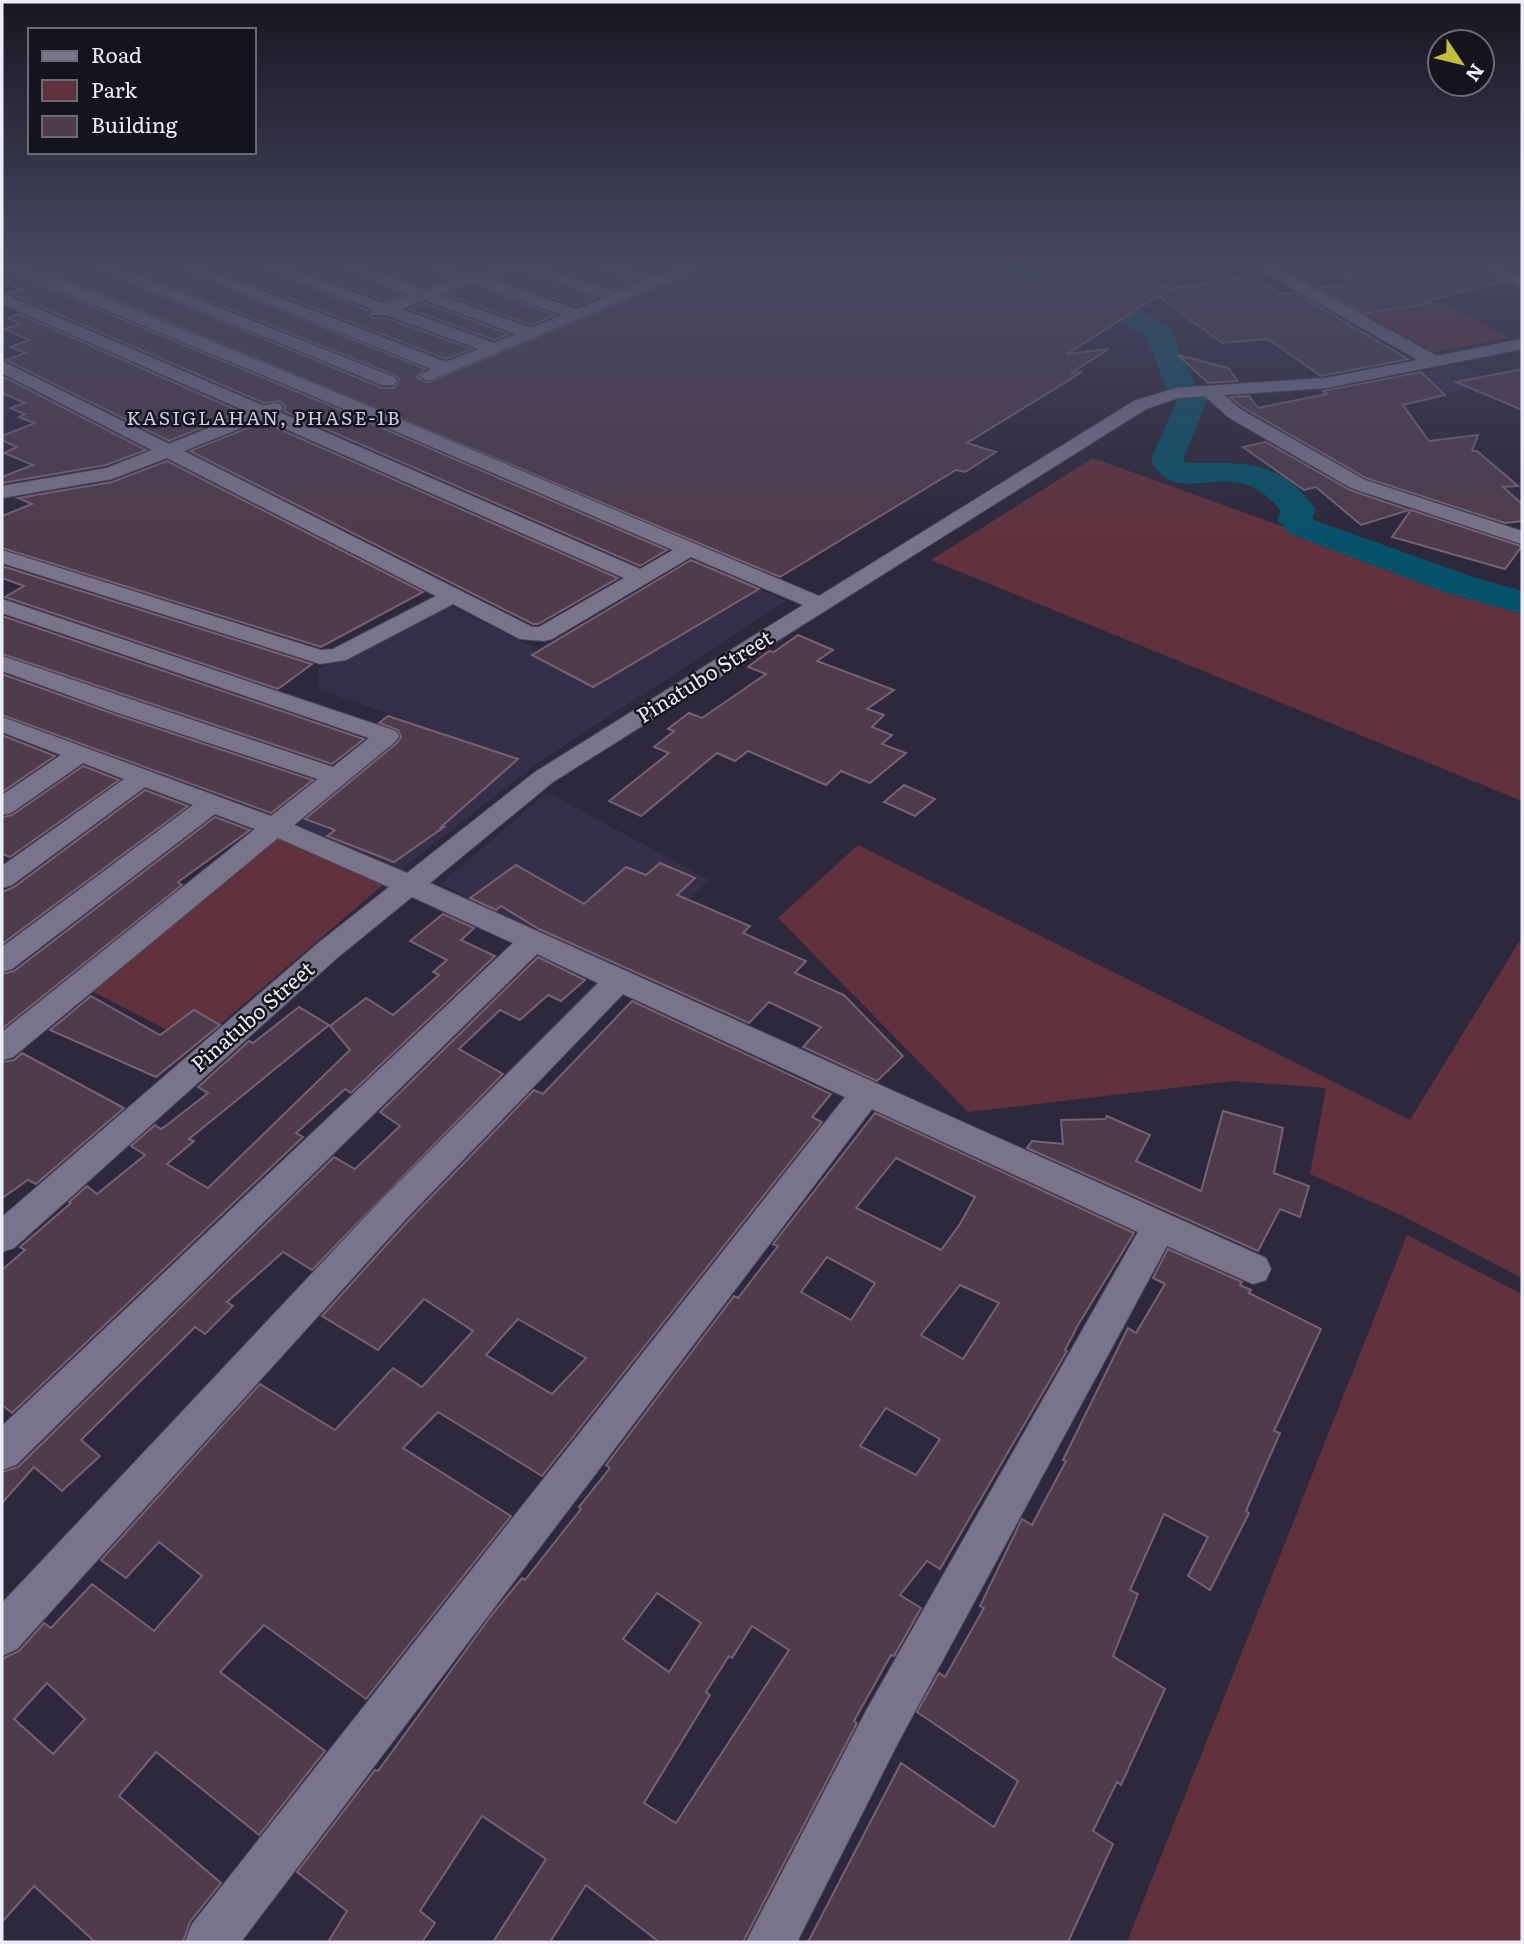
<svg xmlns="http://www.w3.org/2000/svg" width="1524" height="1944" viewBox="0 0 1524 1944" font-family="Literata,serif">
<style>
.built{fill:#362f4a}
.green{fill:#61323e}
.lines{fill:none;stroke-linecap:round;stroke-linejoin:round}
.river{fill:#085269;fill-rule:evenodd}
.building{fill:#4e3c4c;stroke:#756173;stroke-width:2;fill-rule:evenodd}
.minor-casing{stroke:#4a4657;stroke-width:2}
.minor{fill:#79748c;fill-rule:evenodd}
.labels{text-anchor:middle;stroke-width:5;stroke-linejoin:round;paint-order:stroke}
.far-neighbourhood-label{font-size:19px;letter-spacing:2px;fill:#d0cae5;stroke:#15131c}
.street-label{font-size:21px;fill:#efecfa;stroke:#15131c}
</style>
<rect width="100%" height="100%" fill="#2d283c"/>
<g class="built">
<polygon points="1462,364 1497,384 1450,393 1415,373"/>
<polygon points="693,561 786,601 536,764 402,869 288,823 409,721 318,689 319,669 445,604 538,649"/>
<polygon points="547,792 709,880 616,971 441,884"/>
</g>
<g class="green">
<polygon points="1442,303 1510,338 1433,352 1367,315"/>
<polygon points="1093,458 1522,613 1522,801 931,560"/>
<polygon points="277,838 384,884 196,1045 88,989"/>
<polygon points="858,845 1410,1120 1522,937 1522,1278 1403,1216 1310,1174 1326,1088 1233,1081 968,1112 778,918"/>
<polygon points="1407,1235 1522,1294 1522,1942 1127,1942"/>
</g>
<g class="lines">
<path class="river" d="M997,262H1033L1116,298L1169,326L1196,387L1195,389L1204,392L1208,398L1183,459L1186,463C1242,463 1281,458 1316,510L1312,518L1314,520L1473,577L1522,591V614L1447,593L1290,534L1277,520L1281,511C1271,499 1257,486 1240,483C1207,476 1168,500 1151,459L1179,396L1170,393L1166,387L1147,337L1096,310L1001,267Z"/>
</g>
<g class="building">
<polygon points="66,262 81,262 382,388 394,388 399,379 395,375 112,262 164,262 425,369 417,377 427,383 716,262 854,262 911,278 942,262 951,262 1043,286 1032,262 1113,262 1115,267 1132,265 1168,289 1248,277 1282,294 1294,292 1408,359 1321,376 1268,339 1222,343 1158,296 1067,354 1109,349 1071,373 1082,372 967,443 996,452 965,472 956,470 780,577 43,270"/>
<polygon points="196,262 249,262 369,311 372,318 386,318 472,349 446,359"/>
<polygon points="282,262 326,262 403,295 386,301"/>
<polygon points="359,262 416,262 450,278 425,287"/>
<polygon points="536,262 586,262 636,283 618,290"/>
<polygon points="622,262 685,262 657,274"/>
<polygon points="1415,262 1463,262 1503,281 1426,301 1431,303 1365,314 1319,288 1355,282 1340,274"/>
<polygon points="514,271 596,298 577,306 494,278"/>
<polygon points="20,277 310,397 667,550 640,566 284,411 285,406 280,401 264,403 9,293 22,289 6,282"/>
<polygon points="472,286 556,315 531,325 448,295"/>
<polygon points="425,303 509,334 494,340 409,309"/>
<polygon points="19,314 241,412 169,441 6,360 26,353 10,347 29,340 4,329 20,324 8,318"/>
<polygon points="1178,355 1228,368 1238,381 1208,383"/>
<polygon points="1522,369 1522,410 1456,382"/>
<polygon points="1421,372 1445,395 1403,405 1429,441 1478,435 1472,451 1477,451 1518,486 1503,487 1522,504 1522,521 1505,523 1366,478 1242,407 1230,397 1249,396 1258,408 1327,394 1323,391"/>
<polygon points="6,378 146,450 106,465 2,483 2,477 33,465 4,453 17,447 2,440 2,436 35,423 19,417 25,414 10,408 25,403 2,393 2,379"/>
<polygon points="263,422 618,578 538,624 533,624 190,451"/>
<polygon points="1266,442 1350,490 1409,510 1361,525 1316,487 1304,490 1243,447"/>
<polygon points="167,461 423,592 321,647 2,548 2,516 32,504 18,498 112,482"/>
<polygon points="1411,510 1521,546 1522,546 1505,569 1392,537"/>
<polygon points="691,560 759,589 593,687 532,655"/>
<polygon points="2,566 312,664 278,689 5,597 24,586 2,578"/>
<polygon points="2,616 364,739 332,764 2,654"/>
<polygon points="798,635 833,650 817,661 894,690 867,709 884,715 872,727 892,735 882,744 906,753 870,783 841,771 826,785 748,751 735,761 717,753 641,816 609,801 669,753 654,747 674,731 668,729 689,713 702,718 766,674 748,667 769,651 774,652"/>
<polygon points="2,674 114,714 313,780 271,813 2,715"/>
<polygon points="388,716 518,759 441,827 444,827 394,862 327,836 335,830 305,819 398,742 401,737 398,730 379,723"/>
<polygon points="2,735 55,756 2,792"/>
<polygon points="83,766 119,780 10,857 2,854 2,817 12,815"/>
<polygon points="904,785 935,799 915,816 884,802"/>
<polygon points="145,790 188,806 2,944 2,892 14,887"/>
<polygon points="215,817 250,830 178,882 182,885 2,1029 2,974 14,971"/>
<polygon points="660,863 695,878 677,895 750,926 743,933 806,961 795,973 844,995 903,1056 877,1081 803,1047 821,1027 769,1002 749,1023 539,929 501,906 496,910 470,898 516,865 584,904 626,867 646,875"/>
<polygon points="443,914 474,928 461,940 495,956 351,1093 345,1089 296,1133 303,1137 12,1413 2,1405 2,1270 25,1250 20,1247 71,1203 69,1202 87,1186 97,1194 145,1155 131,1146 155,1125 161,1129 167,1125 208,1093 198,1087 249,1041 253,1043 299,1007 329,1025 189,1139 194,1141 167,1164 208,1188 350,1050 330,1026 366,998 393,1015 439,975 433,972 447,960 410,941"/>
<polygon points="538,957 585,980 561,1001 548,995 520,1020 500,1010 459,1049 503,1074 312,1270 283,1252 227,1302 233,1306 205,1334 195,1327 81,1440 100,1456 62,1491 34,1467 2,1503 2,1472 18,1467 334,1157 355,1169 400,1126 380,1112"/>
<polygon points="91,996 160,1035 194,1010 220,1025 156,1077 50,1030"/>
<path d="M632,1001L831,1094L812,1117L822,1122L542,1476L438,1412L403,1448L511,1516L366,1699L264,1625L220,1672L325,1751L259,1835L156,1752L119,1796L221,1883L190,1922L183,1942H95L34,1886L2,1922V1659L19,1651L44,1623L51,1628L92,1584L154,1631L202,1576L159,1542L126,1578L101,1560L260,1384L335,1430L393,1368L422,1387L473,1331L424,1299L378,1350L322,1316L408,1221L534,1090L543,1094ZM518,1319L586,1358L552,1394L486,1355ZM47,1683L85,1719L53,1754L14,1719Z"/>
<polygon points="22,1053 124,1108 36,1184 28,1180 2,1198 2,1062 14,1060"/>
<polygon points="1223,1111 1283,1128 1274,1173 1309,1186 1300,1217 1280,1209 1258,1251 1027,1148 1032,1141 1063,1144 1061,1120 1105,1119 1107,1116 1150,1135 1136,1161 1201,1191"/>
<path d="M875,1113L1134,1233L1078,1325L1065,1350L1067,1351L940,1569L927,1561L900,1595L921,1608L894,1656L891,1655L854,1721L857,1723L743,1942H659L586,1885L550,1942H493L546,1859L482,1816L420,1911L435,1923L422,1942H328L347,1911L297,1872L375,1770L378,1771L490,1617L522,1578L525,1580L581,1509L579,1507L610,1468L606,1465L734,1296L738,1298L778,1246L773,1244ZM896,1158L975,1197L960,1224L941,1250L856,1208ZM827,1257L875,1283L851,1320L801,1292ZM960,1285L999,1303L963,1359L921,1335ZM886,1408L940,1439L916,1475L860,1446ZM657,1593L701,1623L669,1672L623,1639ZM752,1626L789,1650L676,1823L644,1803L710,1695L706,1692L729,1656L732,1658Z"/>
<polygon points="1168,1249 1242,1282 1240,1285 1251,1290 1249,1293 1321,1329 1274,1431 1280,1433 1246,1511 1249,1513 1210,1590 1188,1576 1208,1537 1164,1514 1130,1590 1138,1594 1113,1656 1165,1689 1121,1785 1117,1782 1093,1831 1113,1844 1068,1942 808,1942 901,1763 994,1827 1018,1781 917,1712 939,1673 945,1677 984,1608 980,1606 1022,1519 1032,1525 1066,1461 1063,1460 1128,1328 1136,1333 1165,1284 1153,1278"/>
</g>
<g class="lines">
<g class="minor-casing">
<g id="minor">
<path d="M2,262H17L323,387L819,596L1134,401L1176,388L1326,378L1418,360L1247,262H1266L1437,356L1522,339V349L1326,388L1224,395L1240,409L1365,480L1522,531V544L1351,488L1228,417L1205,396L1178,398L1146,409L553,782L430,883L1266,1258L1271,1269L1266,1280L1253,1284L1167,1246L899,1741L797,1942H746L867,1709L1138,1232L872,1109L241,1942H185L192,1924L845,1097L623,994L406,1219L17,1649L2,1656V1603L382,1199L598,983L537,954L16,1465L2,1470V1426L513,943L412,897L337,958L14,1248L2,1252V1217L317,944L389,887L278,838L13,1057L2,1060V1032L255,829L215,814L12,969L2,972V947L193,805L145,787L12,885L2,888V866L124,779L83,763L11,813L2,815V795L61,755L2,732V717L271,816L318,779L115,712L2,671V656L333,767L369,738L2,613V599L396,731L399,736L396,741L294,825L407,873L535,772L803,605L691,557L552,639L544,641L520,639L453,604L346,660L320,664L2,563V550L321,650L333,649L436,596L167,458L112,479L2,498V486L107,468L152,450L2,373V361L169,444L248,412L2,304V293L264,406L274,403L280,404L283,408L279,412L640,569L673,550L311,395L2,267ZM263,419L624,578L539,627H532L184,451Z"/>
<polygon points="83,262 104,262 394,377 397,381 394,385 382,385"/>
<path d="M166,262H188L446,362L479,349L386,315H372V309L251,262H273L386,304L410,295L328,262H350L425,290L457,278L418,262H441L471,273L501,262H527L618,293L643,283L588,262H612L657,277L693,262H714L428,381L419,376L431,369ZM514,268L604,298L577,309L486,278ZM472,283L563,315L531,328L440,295ZM425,300L516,334L494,343L401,309Z"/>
<polygon points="1472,262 1492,262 1522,276 1522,287"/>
</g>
</g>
<use href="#minor" class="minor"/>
</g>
<linearGradient id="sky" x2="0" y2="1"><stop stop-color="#191621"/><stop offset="0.49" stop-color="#464861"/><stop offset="1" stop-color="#464861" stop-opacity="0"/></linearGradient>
<rect width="1524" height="535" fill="url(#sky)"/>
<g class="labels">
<g class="far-neighbourhood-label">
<text x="264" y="425">KASIGLAHAN, PHASE-1B</text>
</g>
<g class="street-label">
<text transform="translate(705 677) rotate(-32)" y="7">Pinatubo Street</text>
<text transform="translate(253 1017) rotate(-41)" y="7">Pinatubo Street</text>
</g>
</g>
<rect width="1524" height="1944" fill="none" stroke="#efecfa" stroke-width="7"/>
<rect x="28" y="28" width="228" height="126" fill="#15131c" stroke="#6c6a75" stroke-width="2"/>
<rect x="42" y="51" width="35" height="10" fill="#79748c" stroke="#6c6a75" stroke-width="2"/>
<text x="91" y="63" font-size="21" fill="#efecfa">Road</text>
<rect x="42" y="80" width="35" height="21" fill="#61323e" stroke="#6c6a75" stroke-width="2"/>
<text x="91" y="98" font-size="21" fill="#efecfa">Park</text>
<rect x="42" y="116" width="35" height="21" fill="#4e3c4c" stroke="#6c6a75" stroke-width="2"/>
<text x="91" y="133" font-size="21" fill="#efecfa">Building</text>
<g transform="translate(1461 63) rotate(125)"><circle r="33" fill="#15131c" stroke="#6c6a75" stroke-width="2"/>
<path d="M0-5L12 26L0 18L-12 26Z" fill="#c2bd3f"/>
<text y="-10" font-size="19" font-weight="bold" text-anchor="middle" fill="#efecfa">N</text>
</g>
</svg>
